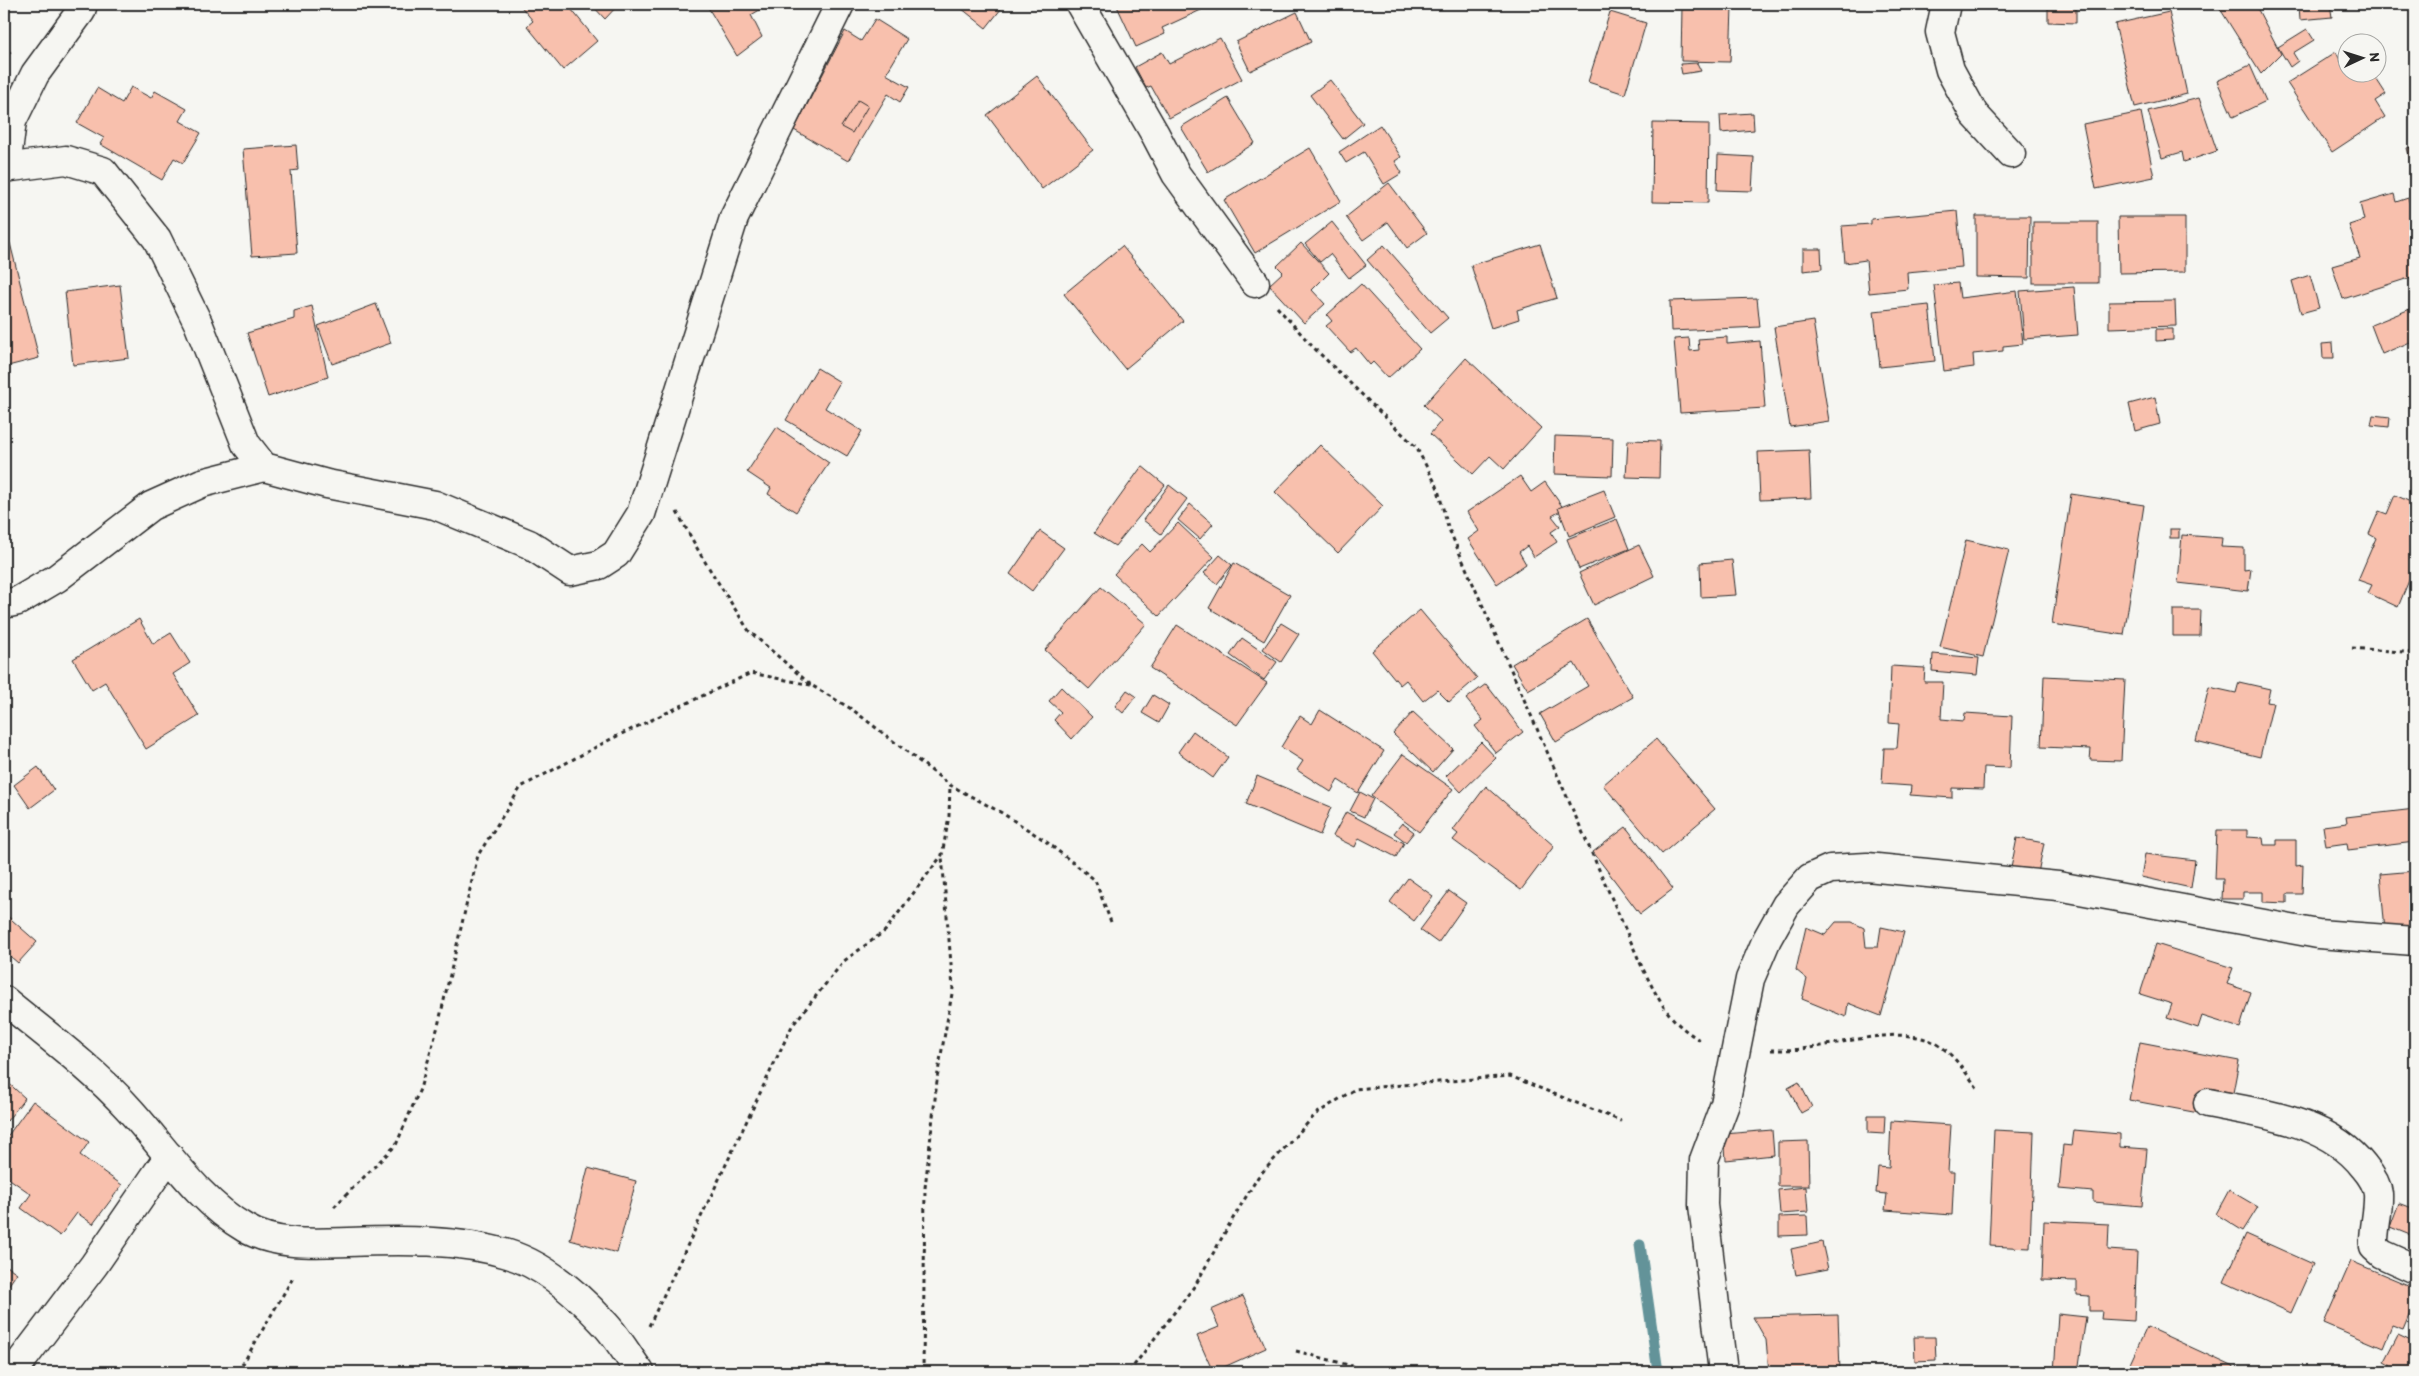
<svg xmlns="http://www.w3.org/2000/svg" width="2419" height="1376" viewBox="0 0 2419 1376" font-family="Itim,sans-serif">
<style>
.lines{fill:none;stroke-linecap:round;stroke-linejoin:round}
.stream{stroke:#639399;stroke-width:11}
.building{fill:#f8c0ad;stroke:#2b2b2b}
.minor-casing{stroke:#2b2b2b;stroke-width:31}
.path{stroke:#2b2b2b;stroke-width:3;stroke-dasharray:4 4;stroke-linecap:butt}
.minor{stroke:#f6f6f2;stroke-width:28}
</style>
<rect width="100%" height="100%" fill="#f6f6f2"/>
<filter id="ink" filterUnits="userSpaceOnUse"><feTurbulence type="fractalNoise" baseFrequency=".02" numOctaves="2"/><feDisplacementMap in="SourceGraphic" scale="10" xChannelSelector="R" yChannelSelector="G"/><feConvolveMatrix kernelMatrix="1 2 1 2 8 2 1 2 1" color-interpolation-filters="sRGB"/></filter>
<g filter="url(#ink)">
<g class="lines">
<polyline class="stream" points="1640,1245 1658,1372"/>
</g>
<g class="building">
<polygon points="519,4 567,4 597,41 563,70 527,26 533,21"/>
<polygon points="591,4 619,4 605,19"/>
<polygon points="706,4 770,4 751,15 762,37 737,56"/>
<polygon points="956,4 1005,4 986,28"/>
<polygon points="1116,4 1214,4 1162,28 1165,34 1136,47"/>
<polygon points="2048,4 2076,4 2076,23 2048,22"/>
<polygon points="2116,4 2146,4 2146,8 2115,6"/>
<polygon points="2217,4 2255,4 2281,54 2261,74"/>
<polygon points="2274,4 2330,4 2332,17 2300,20 2299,5 2275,8"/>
<polygon points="1682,7 1732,8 1730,62 1681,61"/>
<polygon points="1297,12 1311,42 1250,71 1236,42"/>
<polygon points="1610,12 1646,23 1625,94 1588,82"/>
<polygon points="2169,12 2187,94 2135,107 2115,24"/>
<polygon points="875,19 907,39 886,74 909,87 900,102 888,94 848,161 794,130 845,31 861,41"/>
<polygon points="2307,29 2314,40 2293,53 2298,61 2290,67 2278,47"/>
<polygon points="1220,38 1242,79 1169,118 1151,86 1146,88 1135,67 1162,52 1169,64"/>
<polygon points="4,47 11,52 4,62"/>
<polygon points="2336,52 2341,62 2346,58 2346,72 2376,72 2373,74 2386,94 2375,101 2385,117 2332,152 2287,83"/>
<polygon points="1697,63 1701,71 1682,74 1680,64"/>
<polygon points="2250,65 2266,101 2233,117 2217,81"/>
<polygon points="1037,76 1093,150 1042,189 987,115"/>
<polygon points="1330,80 1363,123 1343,139 1310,95"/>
<polygon points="131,87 151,98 155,91 187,109 180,121 201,133 183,163 174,158 162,180 100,144 104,138 77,123 97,88 122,103"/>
<polygon points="1228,98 1255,143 1208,172 1181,127"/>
<polygon points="2199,98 2217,151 2184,162 2182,152 2162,158 2148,111"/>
<polygon points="858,100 868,106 852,133 841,127"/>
<polygon points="2141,112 2154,177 2096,189 2083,124"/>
<polygon points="1753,113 1754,130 1721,133 1720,115"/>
<polygon points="1653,123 1709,124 1708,203 1652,202"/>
<polygon points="1380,125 1401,157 1395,161 1402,173 1384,184 1364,152 1346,163 1339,152"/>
<polygon points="296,145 298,170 291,171 297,253 252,256 243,149"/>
<polygon points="2415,146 2415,177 2407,148"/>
<polygon points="1310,148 1341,201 1255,253 1224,200"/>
<polygon points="1718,155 1754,157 1752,191 1717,190"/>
<polygon points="1389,183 1427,233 1407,248 1388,222 1363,240 1346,217"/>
<polygon points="2394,194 2396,202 2408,198 2415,220 2415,276 2343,299 2332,266 2360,258 2349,225 2364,220 2360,204"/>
<polygon points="1957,211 1962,267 1907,272 1908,289 1869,293 1866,260 1845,263 1842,226 1871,224 1871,219"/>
<polygon points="1976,216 2030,216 2029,278 1976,277"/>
<polygon points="2118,217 2185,217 2185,272 2119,273"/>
<polygon points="1332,222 1366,265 1349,278 1330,254 1320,262 1305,244"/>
<rect x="2033" y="222" width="65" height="61"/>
<polygon points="10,243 39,358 4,367 4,244"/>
<polygon points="1301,243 1329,273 1312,290 1325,304 1304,323 1269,285 1283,272 1277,266"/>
<polygon points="1540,244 1557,298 1517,310 1519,319 1491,328 1471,265"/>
<polygon points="1384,245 1448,318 1430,333 1367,260"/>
<polygon points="1122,246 1183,321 1125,369 1064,294"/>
<polygon points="1803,249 1821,249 1822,269 1803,271"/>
<polygon points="2310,275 2319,308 2301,313 2292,281"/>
<polygon points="1958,283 1960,298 2017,291 2023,344 2003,346 2003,351 1973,354 1974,367 1944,371 1934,285"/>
<polygon points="1361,284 1420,349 1388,378 1373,362 1370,365 1356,348 1350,352 1326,326 1332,321 1327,315"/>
<polygon points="120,285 129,358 73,365 65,292"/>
<polygon points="2074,287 2078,335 2024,339 2020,291"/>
<polygon points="1757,298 1760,327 1671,331 1670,301"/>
<polygon points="2175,301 2176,326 2109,328 2109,302"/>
<polygon points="376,304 391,343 332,364 318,326"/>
<polygon points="1929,305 1935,361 1880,367 1874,311"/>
<polygon points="312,306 328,377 268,397 247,333 294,319 294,311"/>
<polygon points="2415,307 2415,340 2382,354 2371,325"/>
<polygon points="1813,321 1829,421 1790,427 1774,327"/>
<polygon points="2156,329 2173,329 2173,340 2156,341"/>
<polygon points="1727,337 1727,344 1760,341 1765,408 1680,413 1674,339 1689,338 1690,351 1699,350 1698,339"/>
<polygon points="2333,343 2334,358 2323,358 2322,344"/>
<polygon points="1466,358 1541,428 1504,469 1490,456 1473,474 1430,434 1441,421 1424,405"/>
<polygon points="817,368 840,382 825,408 862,431 847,456 786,420"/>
<polygon points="2155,397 2160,424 2135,431 2129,404"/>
<polygon points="2373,415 2390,417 2389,427 2371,425"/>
<polygon points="777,427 829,463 796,512 768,494 771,488 747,472"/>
<polygon points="1555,436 1613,438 1612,476 1554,474"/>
<polygon points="1628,440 1660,441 1659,478 1626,477"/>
<polygon points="1320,445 1383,506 1338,553 1275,492"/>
<polygon points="1809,450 1811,498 1760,500 1758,452"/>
<polygon points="1142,466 1165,485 1115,546 1094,533"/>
<polygon points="1520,476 1531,492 1545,482 1564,509 1552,516 1560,526 1551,532 1557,542 1534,557 1527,546 1519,552 1526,564 1497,584 1468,539 1479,531 1467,512"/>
<polygon points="1169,485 1187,499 1161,534 1143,520"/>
<polygon points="1604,490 1615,517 1569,536 1558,508"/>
<polygon points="2071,494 2144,505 2124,635 2052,624"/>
<polygon points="2395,495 2415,504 2415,566 2398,607 2368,593 2372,585 2358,580 2376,538 2369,534 2379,511 2387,514"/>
<polygon points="1190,504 1213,524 1200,539 1178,520"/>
<polygon points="1617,519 1629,549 1579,569 1567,539"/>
<polygon points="1178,523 1214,557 1159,616 1114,574 1142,544 1150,552"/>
<rect x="2170" y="529" width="9" height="9"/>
<polygon points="1040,531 1064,548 1032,591 1010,574"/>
<polygon points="2182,535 2222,538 2221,547 2244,548 2244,570 2251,569 2248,591 2178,583"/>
<polygon points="1966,540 2009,550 1983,657 1940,647"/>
<polygon points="1639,545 1654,576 1594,605 1579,573"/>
<polygon points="1220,555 1232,565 1217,584 1204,573"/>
<polygon points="1732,560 1736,595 1701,597 1700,563"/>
<polygon points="1234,563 1290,595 1264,641 1209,608"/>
<polygon points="1101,587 1146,624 1089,689 1045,650"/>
<polygon points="1420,610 1477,678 1449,702 1437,690 1423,701 1406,680 1400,685 1372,651"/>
<polygon points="2173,610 2201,610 2200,636 2173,636"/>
<polygon points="139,619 153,644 171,633 190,663 173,674 199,716 146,749 105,682 92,690 73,659"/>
<polygon points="1587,619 1633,697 1556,742 1540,714 1588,686 1574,663 1528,690 1512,664"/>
<polygon points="1281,623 1299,634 1281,662 1263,649"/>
<polygon points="1177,625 1267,683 1237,725 1150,668"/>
<polygon points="1242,638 1277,662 1264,680 1230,655"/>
<polygon points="1933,654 1979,658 1977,675 1932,671"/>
<polygon points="1891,666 1925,668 1924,682 1943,682 1941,719 1964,721 1965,713 2012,716 2010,768 1984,767 1983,789 1952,788 1952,798 1910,795 1911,786 1882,784 1884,748 1897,748 1899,724 1889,723"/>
<polygon points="2044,676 2125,680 2121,761 2090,760 2091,749 2041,747"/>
<polygon points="2239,682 2270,689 2267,702 2273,703 2260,757 2196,741 2209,687 2236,693"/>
<polygon points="1486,684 1523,732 1496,753 1475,726 1483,720 1466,699"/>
<polygon points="1061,687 1092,717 1072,739 1054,720 1061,712 1049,701"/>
<polygon points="1127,690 1136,696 1123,713 1115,706"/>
<polygon points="1153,695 1169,705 1159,723 1142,713"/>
<polygon points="1320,710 1384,751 1358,793 1338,780 1331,792 1297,770 1303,761 1281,747 1300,716 1312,724"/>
<polygon points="1413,712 1453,749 1433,772 1393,734"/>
<polygon points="1193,731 1228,757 1213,778 1178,752"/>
<polygon points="1656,739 1715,809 1662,854 1603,785"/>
<polygon points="1481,742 1496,758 1461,792 1446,776"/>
<polygon points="1403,754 1453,789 1419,832 1371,796"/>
<polygon points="38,767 54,790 30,808 14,785"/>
<polygon points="1257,776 1331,807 1320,835 1246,804"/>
<polygon points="1486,786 1554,846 1521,890 1453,840 1458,834 1453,830"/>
<polygon points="1360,792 1373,799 1364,817 1350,811"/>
<polygon points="2415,809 2415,842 2348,850 2347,843 2326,846 2323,826 2347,823 2346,817"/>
<polygon points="1346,812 1404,843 1396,857 1359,838 1355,847 1333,836"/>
<polygon points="1402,823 1414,832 1406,842 1394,833"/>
<polygon points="1626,827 1673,889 1640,914 1593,852"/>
<polygon points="2217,830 2247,830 2247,837 2263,838 2264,845 2277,845 2277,840 2296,840 2296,866 2303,865 2302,894 2287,894 2287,903 2263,902 2263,892 2243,892 2243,899 2222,899 2223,879 2215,879"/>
<polygon points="2017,838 2044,843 2038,873 2011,868"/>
<polygon points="2145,854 2195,860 2191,888 2141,877"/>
<polygon points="2415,871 2415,928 2385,931 2380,874"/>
<polygon points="1408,878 1433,896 1414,921 1390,902"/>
<polygon points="1449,891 1466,903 1438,943 1420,930"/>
<polygon points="4,913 37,942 18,963 4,951"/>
<polygon points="1836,922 1852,922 1864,928 1866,947 1878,947 1881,927 1904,932 1881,1016 1848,1003 1846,1017 1802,999 1807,979 1796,970 1806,927 1825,935"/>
<polygon points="2156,944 2233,968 2227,984 2251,992 2240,1028 2202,1016 2198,1028 2167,1018 2172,1004 2140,994"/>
<polygon points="2140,1042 2239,1061 2233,1093 2209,1088 2204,1114 2129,1100"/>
<polygon points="4,1079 25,1098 7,1121 4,1117"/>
<polygon points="1799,1082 1812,1107 1801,1113 1788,1088"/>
<polygon points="33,1101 89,1142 80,1155 122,1185 93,1224 77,1213 60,1236 21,1208 31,1194 4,1175 4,1141"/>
<polygon points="1868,1115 1885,1115 1884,1134 1868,1133"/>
<polygon points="1891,1121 1951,1125 1948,1172 1954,1172 1952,1215 1885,1210 1887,1194 1876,1193 1878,1167 1889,1168"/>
<polygon points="1772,1130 1774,1155 1726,1160 1724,1134"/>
<polygon points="1994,1130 2034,1132 2030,1248 1989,1246"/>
<polygon points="2074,1130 2120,1134 2120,1147 2147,1149 2142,1206 2093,1202 2093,1192 2059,1189 2063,1145 2072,1146"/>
<polygon points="1808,1141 1809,1186 1778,1186 1778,1142"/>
<polygon points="588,1168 636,1181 617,1253 570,1240"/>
<polygon points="1806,1187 1808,1212 1780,1214 1778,1190"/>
<polygon points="2229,1190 2258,1207 2243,1231 2216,1214"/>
<polygon points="2399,1203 2415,1209 2415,1237 2390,1227"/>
<polygon points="1807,1216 1808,1235 1779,1236 1779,1217"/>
<polygon points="2044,1221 2109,1224 2108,1250 2137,1252 2134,1321 2101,1319 2102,1311 2089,1311 2089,1296 2077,1295 2077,1281 2042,1280"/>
<polygon points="2246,1234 2313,1264 2291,1313 2224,1282"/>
<polygon points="1822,1242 1828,1269 1796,1275 1791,1249"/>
<polygon points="2351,1261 2415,1288 2415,1301 2403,1330 2392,1326 2383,1348 2324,1323"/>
<polygon points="4,1264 17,1273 4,1292"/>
<polygon points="1243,1296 1266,1348 1213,1372 1197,1336 1219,1327 1211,1310"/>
<polygon points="2058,1314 2086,1317 2078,1372 2054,1372"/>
<polygon points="1838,1315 1840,1372 1769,1372 1766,1340 1753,1317"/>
<polygon points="2147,1327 2234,1367 2232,1372 2126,1372"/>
<polygon points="2398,1335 2415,1343 2415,1372 2388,1372 2391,1366 2384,1362"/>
<polygon points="1914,1337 1935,1337 1936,1360 1915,1361"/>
</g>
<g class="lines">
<g class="minor-casing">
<g id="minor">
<polyline points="1080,4 1155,134 1176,174 1255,283"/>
<polyline points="1946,4 1940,32 1950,70 1974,114 2011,154"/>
<polyline points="6,167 12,121 35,74 81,11 83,4"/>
<polyline points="4,168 66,160 103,171 157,239 198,323 246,444 264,467 327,484 435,505 529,544 570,571 599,565 616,554 641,514 734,218 840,4"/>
<polyline points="4,604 18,601 57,578 151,506 202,483 264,467"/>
<path d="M4,1000C44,1033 93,1069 128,1108C165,1148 197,1200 245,1228C275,1246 315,1243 349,1242C401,1240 458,1239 508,1254C544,1265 578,1295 603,1322C617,1336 628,1356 640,1372"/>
<path d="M2208,1103C2262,1114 2328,1120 2364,1167C2370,1174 2377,1184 2378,1194C2379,1211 2373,1230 2374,1247L2382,1254L2415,1269"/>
<polyline points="13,1372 94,1265 169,1156"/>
<polyline points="1723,1372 1703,1205 1704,1160 1725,1104 1750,979 1767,939 1786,905 1810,878 1830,869 1867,867 2058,886 2318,934 2415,941"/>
</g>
</g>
<g class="path">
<path d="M1277,307L1313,347L1416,447L1437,486L1448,527L1642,967C1660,1002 1668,1022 1703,1042"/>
<polyline points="677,512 702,557 749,631 811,685 853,710 950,785 1002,813 1044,840 1095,880 1111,922"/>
<polyline points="2352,648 2415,653"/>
<path d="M1771,1050C1781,1050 1791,1050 1801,1049C1840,1045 1896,1025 1933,1042C1952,1051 1966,1073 1978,1089"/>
<polyline points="334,1207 396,1145 420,1089 438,1026 478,855 521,787 613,738 751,673 811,685"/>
<polyline points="649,1326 792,1026 844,961 885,931 942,855 949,816 950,785"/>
<polyline points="1296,1351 1375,1372"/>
<polyline points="238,1372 294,1276"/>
<polyline points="923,1372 925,1188 938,1072 953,988 942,856"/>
<polyline points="1129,1372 1196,1284 1229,1225 1258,1177 1316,1114 1355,1089 1510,1076 1621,1121"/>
</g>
<use href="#minor" class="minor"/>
</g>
</g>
<rect width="2419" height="1376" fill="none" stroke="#f6f6f2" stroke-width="20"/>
<rect x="10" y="10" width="2399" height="1356" fill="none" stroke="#2b2b2b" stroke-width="2" filter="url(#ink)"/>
<g transform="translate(2362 58) rotate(86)"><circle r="24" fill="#f6f6f2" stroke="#a5a5a2"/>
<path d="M0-4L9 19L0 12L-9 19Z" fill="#2b2b2b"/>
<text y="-8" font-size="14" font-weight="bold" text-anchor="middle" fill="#2b2b2b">N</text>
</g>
</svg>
